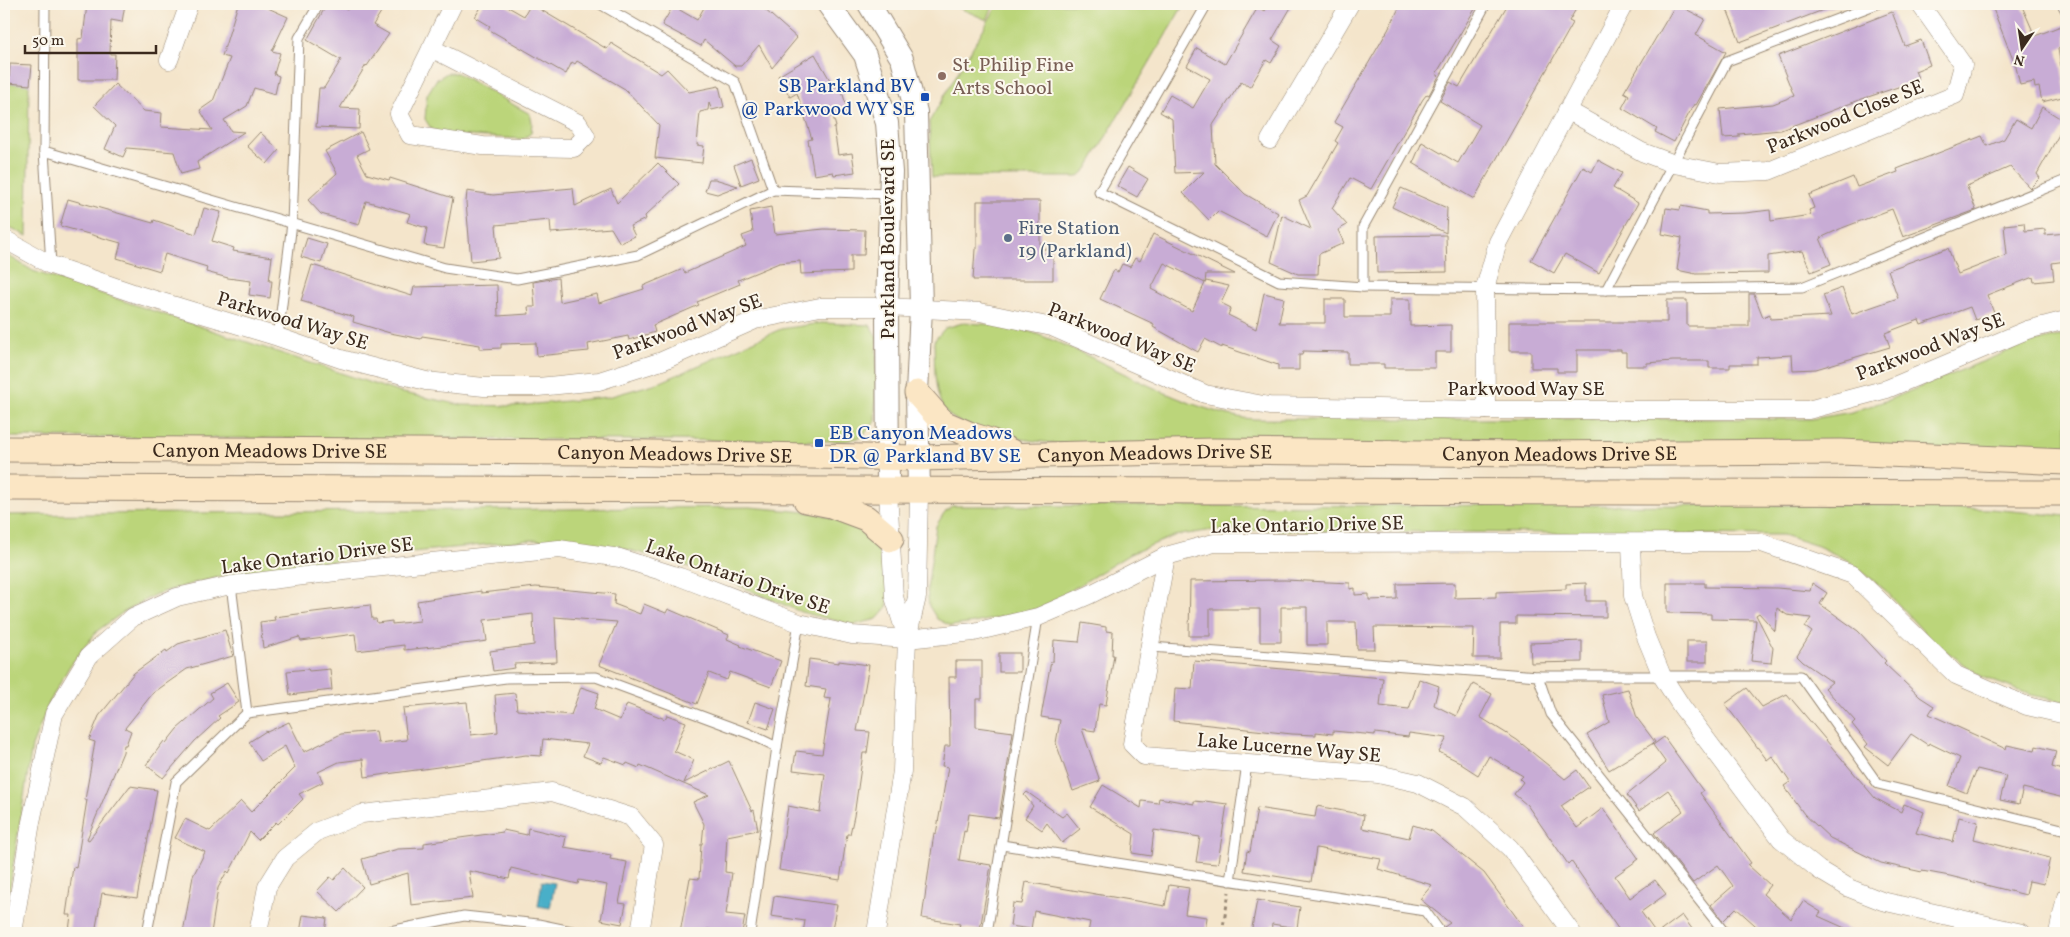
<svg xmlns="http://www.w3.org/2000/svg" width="2070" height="937" viewBox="0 0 2070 937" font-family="Vollkorn,serif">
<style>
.green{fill:#bbd57a;stroke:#7b804c}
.water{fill:#49afc8;stroke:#426c73}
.building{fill:#c8acd5}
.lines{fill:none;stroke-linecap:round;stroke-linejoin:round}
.service-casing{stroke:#988874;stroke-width:11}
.minor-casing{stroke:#988874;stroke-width:19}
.tertiary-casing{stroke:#988874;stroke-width:24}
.secondary-casing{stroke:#988874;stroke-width:27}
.path{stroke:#988874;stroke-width:3;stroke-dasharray:4 4;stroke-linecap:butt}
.service{stroke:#fff;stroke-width:9}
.minor{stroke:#fff;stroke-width:18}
.tertiary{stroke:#fff;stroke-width:22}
.secondary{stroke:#fbe6c4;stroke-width:25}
.education-dot{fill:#8d6e63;stroke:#fbf7ec;stroke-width:2}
.transit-dot{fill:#1a4fb4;stroke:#fbf7ec;stroke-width:2}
.service-dot{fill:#5c6f8a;stroke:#fbf7ec;stroke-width:2}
.labels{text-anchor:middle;stroke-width:4;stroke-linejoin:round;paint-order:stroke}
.education-label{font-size:20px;fill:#785e54;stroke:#fbf7ec;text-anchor:start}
.transit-label{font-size:20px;fill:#164399;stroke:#fbf7ec;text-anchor:end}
.street-label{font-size:20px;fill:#3b2a1e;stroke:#fbf7ec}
.service-label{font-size:20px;fill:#4e5e75;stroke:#fbf7ec;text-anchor:start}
</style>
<rect width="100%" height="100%" fill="#fbf7ec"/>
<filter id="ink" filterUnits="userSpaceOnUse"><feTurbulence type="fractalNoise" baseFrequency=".02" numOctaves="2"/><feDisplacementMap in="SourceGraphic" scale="10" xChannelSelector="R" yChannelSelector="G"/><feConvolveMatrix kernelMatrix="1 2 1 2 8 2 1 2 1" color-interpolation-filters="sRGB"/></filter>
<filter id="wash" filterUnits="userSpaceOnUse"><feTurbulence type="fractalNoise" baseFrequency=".0096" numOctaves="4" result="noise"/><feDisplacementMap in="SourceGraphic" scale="20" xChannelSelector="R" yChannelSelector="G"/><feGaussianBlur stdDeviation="1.12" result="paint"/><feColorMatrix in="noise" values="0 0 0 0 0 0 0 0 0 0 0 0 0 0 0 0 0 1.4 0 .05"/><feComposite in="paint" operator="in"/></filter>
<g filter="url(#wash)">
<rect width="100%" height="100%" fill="#f4e5cb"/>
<g class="green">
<polygon points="950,4 994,4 987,20"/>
<polygon points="998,4 1184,4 1087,169 1078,177 932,177 929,122"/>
<polygon points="447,73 457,73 530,114 532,122 531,133 523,139 438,134 430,127 425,119 427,95 436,80"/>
<polygon points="4,83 29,84 27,236 4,224"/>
<polygon points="4,253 33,271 398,392 462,405 515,406 608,397 661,382 781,329 821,323 870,325 877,337 875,422 861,437 846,441 4,437"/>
<path d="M963,323C986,324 1009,325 1031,332C1103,357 1167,404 1243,418C1257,420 1274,419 1289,419H1811L1852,412L1888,400L2026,344L2066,334V451L1070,445C1039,441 957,436 942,406C933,386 935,362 934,341L945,328Z"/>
<polygon points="1880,505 1990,509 2066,516 2066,702 2031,695 1982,677 1931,640 1885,590 1849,561 1818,546 1783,535 1213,530 1174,536 1130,554 1042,608 974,623 951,626 937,619 929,606 927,590 936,526 944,513 952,506"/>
<polygon points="750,507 817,513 854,526 873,543 886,567 890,597 886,609 877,619 853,625 801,612 726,580 671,561 621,548 579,542 531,540 383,555 243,572 198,582 156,594 125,611 97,631 69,667 49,703 32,746 4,923 4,515"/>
</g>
<polygon class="water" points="542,881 555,883 550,908 538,906"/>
<g id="blocks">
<g class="building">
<polygon points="87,4 125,4 122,22 111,20 110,54 115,54 114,80 78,80 78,39 83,38"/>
<polygon points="238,4 259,4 288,17 272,51 280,53 274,74 279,76 275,94 254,88 247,106 224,120 231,131 244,132 197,162 199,169 181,174 174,152 127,148 123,157 105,149 115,126 94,106 115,84 144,111 162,113 161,127 212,130 200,110 213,101 230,58 222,56"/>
<polygon points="327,4 337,4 347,10 351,4 386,4 373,25 389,34 367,66 366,65 340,108 360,109 359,129 316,127 319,88 324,88 341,60 307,40"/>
<polygon points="483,4 503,4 524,16 531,4 607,49 611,43 661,74 667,69 689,92 719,86 724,107 712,110 709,103 708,110 700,112 697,145 704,146 702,163 655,158 659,125 625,89 577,61 575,64 572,62 566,74 488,29 490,26 475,17"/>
<polygon points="706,4 753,4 762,9 763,8 797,38 772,68 759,45 741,66 735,66 704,40 701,46 662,25 673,6 697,20"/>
<polygon points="1268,4 1293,4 1272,40 1281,46 1271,63 1266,60 1250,87 1241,82 1213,125 1215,164 1245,194 1278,213 1267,236 1218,211 1209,220 1183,193 1204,172 1175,173 1172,119 1160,112 1170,95 1193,108 1210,79 1187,66 1197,48 1225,64 1258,7 1264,11"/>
<polygon points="1401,4 1478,4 1436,74 1439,76 1429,95 1427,94 1423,99 1371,189 1350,178 1332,208 1347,225 1338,230 1344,243 1319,254 1318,274 1298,274 1271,262 1282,215 1311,229 1299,200 1307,196 1338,143 1335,141 1343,127 1334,122 1388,30"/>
<polygon points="1508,4 1579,4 1569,21 1573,23 1474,199 1413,163 1422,142 1458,163 1480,125 1440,101 1450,82 1459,87"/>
<polygon points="1676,4 1705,19 1696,35 1726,52 1696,105 1694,104 1674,142 1655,132 1657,129 1622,108 1629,95 1624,92"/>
<polygon points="1725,4 1836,4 1836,5 1740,42"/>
<polygon points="1991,4 2021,4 2035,36 2066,24 2066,45 2058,49 2066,96 2042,102 2039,87 2035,88 2034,82 2020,85 2016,67"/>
<polygon points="1892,12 1905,46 1921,40 1930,65 1915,71 1919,80 1862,99 1781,130 1739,134 1739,137 1723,138 1720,109 1773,104 1794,96 1778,56"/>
<polygon points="815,54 834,87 840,85 848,111 833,116 836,127 834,128 838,155 852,153 855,172 834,175 833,172 814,175 808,140 812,139 797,93 790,97 778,76"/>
<polygon points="10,64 32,65 30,85 9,83"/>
<polygon points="2042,107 2066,122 2037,174 2040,178 2030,188 2010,167 1967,186 1976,210 1938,224 1903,237 1892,209 1842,228 1820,238 1831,264 1811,272 1802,251 1768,256 1768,273 1696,274 1677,270 1682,238 1662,234 1666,208 1680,210 1681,206 1707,211 1707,214 1745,213 1770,210 1771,221 1811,215 1809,210 1814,208 1809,195 1853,177 1857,187 1898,172 1897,169 1982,136 1987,146 2004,139 2016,119 2031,128"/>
<polygon points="260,132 279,150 267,164 247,146"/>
<polygon points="361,132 369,149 357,155 367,174 389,180 390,178 453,198 444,248 424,245 427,228 407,222 410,214 408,213 366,201 359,225 321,214 308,200 337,173 325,151"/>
<polygon points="751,158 759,178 741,185 734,165"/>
<polygon points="1598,160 1622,173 1613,188 1638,203 1599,273 1565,254 1554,273 1531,260 1583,167 1592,172"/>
<polygon points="658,163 679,184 645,216 646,219 630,226 635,236 620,243 611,228 551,233 550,220 496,225 499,258 471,261 466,202 467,191 493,195 573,188 575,206 611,189 617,203"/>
<polygon points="1128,167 1148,179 1137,197 1117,186"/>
<polygon points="709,179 715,179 738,186 717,194 705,191"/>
<polygon points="1401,188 1447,208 1446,233 1392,207"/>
<polygon points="68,199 153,223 154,220 196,234 204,208 221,212 212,241 234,248 233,251 272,257 269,281 272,281 270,298 249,295 251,281 228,278 206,272 207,267 165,254 160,271 117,258 121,243 60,226"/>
<polygon points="977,201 1040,201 1040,249 1051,249 1050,256 1053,256 1053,280 973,280 975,249 977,249"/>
<polygon points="771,207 775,234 824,229 865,230 864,255 851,255 851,272 801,274 800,261 779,263 738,280 740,284 697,302 699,305 653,325 655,332 629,340 628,336 588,344 589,351 537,356 536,343 501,344 501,348 480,349 480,345 422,336 421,339 390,333 353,322 354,317 301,301 312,265 412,296 414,287 497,285 498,316 529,314 528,307 535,307 533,282 551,279 558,278 560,302 597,294 599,303 644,289 643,286 683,269 685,273 746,246 742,236 753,232 750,211"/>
<polygon points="2024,223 2025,231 2045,229 2045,235 2066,233 2066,261 2052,263 2054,280 2034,282 2033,277 1987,295 1994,313 1975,320 1970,307 1921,325 1919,320 1885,333 1890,347 1816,369 1793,370 1792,355 1757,357 1757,364 1730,364 1730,368 1709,368 1709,361 1673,361 1647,363 1647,366 1626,366 1626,352 1621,352 1621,350 1577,350 1577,372 1557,372 1557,368 1531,368 1531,351 1509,351 1509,322 1667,322 1667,300 1687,300 1687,326 1749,326 1749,294 1754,294 1763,317 1770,314 1770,319 1831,316 1823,295 1842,288 1852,314 1898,298 1888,270 1948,248 1958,274 2007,255 2004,225"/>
<polygon points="1153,234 1235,274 1206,274 1205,283 1164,263 1151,289 1192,311 1206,281 1229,286 1221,303 1231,308 1228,315 1256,329 1264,293 1284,298 1279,323 1325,323 1325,299 1345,299 1345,317 1390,317 1390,299 1410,299 1410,326 1451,325 1451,352 1435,352 1435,368 1384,368 1384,364 1348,364 1348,352 1303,351 1302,355 1299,355 1299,370 1278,370 1278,365 1222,346 1222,348 1205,339 1198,352 1153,327 1154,324 1100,299 1114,270 1118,272 1122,264 1130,267 1135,258 1140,261"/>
<polygon points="1446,235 1447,272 1377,273 1376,236"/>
<polygon points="307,238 327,244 321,263 301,257"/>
<polygon points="1285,580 1350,583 1350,589 1355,588 1355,595 1369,594 1369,600 1397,599 1397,584 1455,583 1455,598 1496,597 1496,592 1566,589 1566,584 1586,583 1586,601 1606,601 1606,617 1516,616 1516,624 1500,624 1500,658 1473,658 1474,628 1374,627 1375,649 1357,649 1356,622 1327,622 1327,645 1307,645 1307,607 1281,607 1281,642 1260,642 1260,609 1210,609 1210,636 1189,636 1190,581"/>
<polygon points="1667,583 1705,583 1705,587 1777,588 1810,591 1812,583 1827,593 1820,604 1858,631 1886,661 1884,663 1920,697 1934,706 1929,714 2006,749 2007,745 2035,751 2036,746 2056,751 2052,767 2066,771 2064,798 2023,788 2019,804 2000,800 2006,776 1977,769 1967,793 1949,786 1960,758 1929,743 1928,745 1911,734 1888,765 1865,747 1868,744 1852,724 1855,721 1825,688 1832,682 1803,662 1797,656 1812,632 1805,627 1811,618 1787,615 1777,608 1775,631 1759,613 1756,615 1773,648 1771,663 1751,661 1756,620 1711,619 1711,614 1667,613"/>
<polygon points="536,587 615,594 614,604 640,614 644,604 666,613 668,609 729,635 727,639 741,645 740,646 781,661 771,687 730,672 727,680 709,673 697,704 599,665 617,622 555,617 557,662 514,664 515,668 493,671 490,651 534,645 533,614 484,620 487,641 472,643 404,650 404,645 357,651 355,634 301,641 299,637 263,648 260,622 275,620 274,617 370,605 372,619 376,619 377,623 392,621 392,624 420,621 417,601 481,591 481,593"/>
<polygon points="1082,623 1106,627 1106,631 1113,632 1112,655 1114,655 1106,705 1099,704 1095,731 1082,729 1100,781 1073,791 1056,743 1060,720 1041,717 1051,661 1053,661 1054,640 1079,642"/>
<polygon points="225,630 233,656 187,669 153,693 125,728 131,731 126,745 124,745 123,752 87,839 89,840 130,786 157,790 137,898 102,893 95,933 69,931 71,915 66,915 73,867 76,868 87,800 85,800 95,742 89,740 99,716 134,673 166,650 167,652 178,644"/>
<polygon points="1582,641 1582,662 1531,663 1530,643"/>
<rect x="1687" y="641" width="20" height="21"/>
<rect x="999" y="653" width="21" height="19"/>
<polygon points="809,659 839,663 839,661 869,665 857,731 870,732 867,753 863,753 854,816 850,834 847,834 840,880 779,870 788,806 820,812 825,774 793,770 796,751 822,754 831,699 824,698 826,689 806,686"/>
<polygon points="956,661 982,661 982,699 976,699 976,727 1013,732 999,818 969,814 966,832 964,831 959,860 991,865 980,930 959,927 960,924 922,918 934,833 936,834 948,767 942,766 945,746 950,746 949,677 956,677"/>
<polygon points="1194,661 1383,678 1380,706 1409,709 1419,679 1439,686 1434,705 1456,716 1473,684 1492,694 1480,717 1517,740 1565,779 1577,770 1589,787 1561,806 1577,828 1603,808 1639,859 1615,876 1630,898 1655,880 1666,894 1641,912 1656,933 1621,933 1571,861 1568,864 1527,805 1514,794 1523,782 1520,779 1523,776 1489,756 1478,775 1461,764 1462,763 1439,752 1447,738 1409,733 1408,737 1375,733 1375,735 1333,731 1333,734 1316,732 1316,735 1292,734 1173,721 1175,688 1192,689"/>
<polygon points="308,669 309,671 330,669 332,690 290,695 287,671"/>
<polygon points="227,683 239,702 218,716 220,718 195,741 163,778 146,765 164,741 166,743 177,729 213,698 210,693"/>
<polygon points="581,687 599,693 594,709 620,720 627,704 665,719 667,715 686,722 674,751 694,760 684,783 729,761 752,811 754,810 758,830 727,836 725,872 732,873 726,914 745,916 742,933 707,929 706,933 680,933 690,878 699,879 701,844 702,844 704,824 693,802 709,795 640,765 639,768 627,763 626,765 604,757 601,763 583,756 588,744 543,739 541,756 526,755 365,777 363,759 339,762 318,772 323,782 299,794 303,799 278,824 276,822 258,840 250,832 229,873 227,871 218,888 211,933 183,933 193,876 205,852 175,838 185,819 210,831 241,801 251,812 295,768 285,746 261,761 249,742 266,731 267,732 289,722 304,752 341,734 376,731 378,743 407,740 403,708 467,702 471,735 498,732 495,695 515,693 517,710 571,715"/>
<polygon points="1747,688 1762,707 1787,694 1875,798 1901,812 1904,804 1924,812 1916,833 1953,842 1959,817 1978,822 1974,839 2050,858 2044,884 2029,881 2026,895 1950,876 1922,871 1922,872 1881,863 1830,838 1804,814 1784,786 1790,782 1772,756 1767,760 1725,704"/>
<polygon points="1628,689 1637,718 1655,742 1609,770 1587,735 1609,722 1602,695"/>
<polygon points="755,702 775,709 768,729 748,722"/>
<polygon points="1664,737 1703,791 1700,793 1751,863 1748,865 1770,885 1763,894 1791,919 1803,901 1821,912 1818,916 1856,933 1764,933 1736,908 1723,921 1711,905 1733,886 1718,865 1693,883 1654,833 1683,811 1668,790 1639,811 1627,795 1666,763 1653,745"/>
<polygon points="1103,785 1141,808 1142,801 1158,803 1159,798 1194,804 1194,801 1204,802 1205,801 1227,804 1218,862 1216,864 1196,862 1200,837 1154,830 1151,856 1132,853 1134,834 1090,807"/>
<polygon points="1027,792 1062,817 1067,813 1080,829 1062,843 1047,823 1042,830 1025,818 1033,806 1024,795"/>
<polygon points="1317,806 1364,815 1362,828 1409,838 1413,825 1432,831 1484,873 1528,933 1447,933 1444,927 1450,923 1420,899 1432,885 1378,869 1381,859 1316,848 1311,882 1244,871 1247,851 1250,852 1257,808 1315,817"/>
<polygon points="528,828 566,837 564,847 611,855 610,859 627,862 619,903 626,904 622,924 601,920 607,885 579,880 578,884 511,868 509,879 469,871 473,898 411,905 408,873 369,884 362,859 398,849 424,848 424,843 503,832 503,830 527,835"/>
<polygon points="345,868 363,887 339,912 317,891 330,877 334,880"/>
<polygon points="1026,882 1165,906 1169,885 1189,888 1185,914 1207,917 1205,933 1088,933 1090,922 1034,911 1031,929 1010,926 1013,903 1022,904"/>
<polygon points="774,896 837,905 831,933 803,933 805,921 771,916"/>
<polygon points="1257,900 1300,907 1297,928 1272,924 1271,933 1251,933"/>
<polygon points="303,915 327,918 325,933 300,933"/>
<polygon points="1682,915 1695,933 1658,933"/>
</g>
</g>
</g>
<g filter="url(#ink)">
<use href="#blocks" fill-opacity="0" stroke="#988874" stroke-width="1"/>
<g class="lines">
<g class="service-casing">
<g id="service">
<polyline points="45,4 44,151 445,268 517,279 638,255 773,190 735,82 600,4"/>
<polyline points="1207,4 1099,192 1279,281 1363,287 1606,290 1802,287 2066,180"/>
<polyline points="2062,4 2066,11"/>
<polyline points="44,151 51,265"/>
<polyline points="773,190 890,194"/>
<polyline points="1363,287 1363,227 1486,4"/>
<polyline points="1606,290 1727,61 1877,4"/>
<polyline points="278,337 292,223 299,38 319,4"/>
<polyline points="231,585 247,713"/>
<polyline points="1151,647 1538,676 1551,714 1725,933"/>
<polyline points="1538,676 1801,676 1878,784 2066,830"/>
<polyline points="1002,845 1425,911 1441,933"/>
<polyline points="1230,881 1247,764"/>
<polyline points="147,933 176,782 247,713 506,678 596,677 750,734 777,747"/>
<polyline points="389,933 390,931 464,916 538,924 581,933"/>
<polyline points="750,933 777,747 799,623"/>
<polyline points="987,933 1038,617"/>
</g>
</g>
<g class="minor-casing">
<g id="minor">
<polyline points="431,48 578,123 586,136 574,148 483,146 410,135 399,114 453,4"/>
<polyline points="169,60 189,4"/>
<polyline points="1567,110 1642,152 1674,164 1720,173 1769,171 1955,95 1963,65 1920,4"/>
<polyline points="1270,140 1350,4"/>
<polyline points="4,239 51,265 136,294 278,337 341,359 426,381 484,387 538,387 599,381 662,361 755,320 820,307 887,307 980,312 1052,327 1205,394 1269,406 1486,410 1808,410 1887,389 2027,330 2066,320"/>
<polyline points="1486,410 1485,288 1498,242 1624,4"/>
<polyline points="888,491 894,597 907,638"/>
<polyline points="1631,543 1633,596 1646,637 1662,676 1682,707 1781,839 1819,870 1849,888 1882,901 2022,933"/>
<polyline points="1166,556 1132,744 1144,756 1378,774 1418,783 1465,807 1510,848 1572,933"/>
<polyline points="13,933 31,822 54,714 89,656 133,617 177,597 231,585 344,571 559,549 620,558 680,577 799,623 852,635 907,639 974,632 1038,617 1089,595 1166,556 1214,543 1759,542 1853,575 1956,675 2027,706 2066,715"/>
<polyline points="258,933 267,887 285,858 318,831 362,814 552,792 631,817 654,845 640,933"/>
<polyline points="876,933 902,771 907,639 917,597 919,491"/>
<polyline points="2058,933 2066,897"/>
</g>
</g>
<g class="tertiary-casing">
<g id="tertiary">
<polyline points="828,4 865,55 887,123 891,172 887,307 888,491"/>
<polyline points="869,4 902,59 916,112 921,308 917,393 919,491"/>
</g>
</g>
<g class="secondary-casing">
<g id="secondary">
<polyline points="917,393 943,423 971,435 990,441 1015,454"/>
<path id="s1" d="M4,449L600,452L919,458L1213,451L1529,454L1841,452L2066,462"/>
<polyline points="4,488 2066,493"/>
<polyline points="806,500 831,505 866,518 891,539"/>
</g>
</g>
<polyline class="path" points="1222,933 1229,892"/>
<use href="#service" class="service"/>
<use href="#minor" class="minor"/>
<use href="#tertiary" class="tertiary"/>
<use href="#secondary" class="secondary"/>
</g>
</g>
<circle class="education-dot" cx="942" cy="76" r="5"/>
<g class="transit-dot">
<rect x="920" y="92" width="10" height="10" rx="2.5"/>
<rect x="814" y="438" width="10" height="10" rx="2.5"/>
</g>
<circle class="service-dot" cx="1008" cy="238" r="5"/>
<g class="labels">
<g class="education-label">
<text x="952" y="71">St. Philip Fine<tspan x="952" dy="23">Arts School</tspan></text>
</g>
<g class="transit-label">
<text x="915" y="92">SB Parkland BV<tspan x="915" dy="23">@ Parkwood WY SE</tspan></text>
<text x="829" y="439" text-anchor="start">EB Canyon Meadows<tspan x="829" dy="23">DR @ Parkland BV SE</tspan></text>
</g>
<g class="street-label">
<text transform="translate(1845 116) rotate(-22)" y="7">Parkwood Close SE</text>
<text transform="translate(887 239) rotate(-90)" y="7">Parkland Boulevard SE</text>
<text transform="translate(293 320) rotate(17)" y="7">Parkwood Way SE</text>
<text transform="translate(687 326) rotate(-20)" y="7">Parkwood Way SE</text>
<text transform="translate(1122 337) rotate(22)" y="7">Parkwood Way SE</text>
<text transform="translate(1930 346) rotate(-21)" y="7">Parkwood Way SE</text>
<text x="1526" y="395">Parkwood Way SE</text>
<text dy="7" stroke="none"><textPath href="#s1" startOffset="266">Canyon Meadows Drive SE</textPath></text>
<text dy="7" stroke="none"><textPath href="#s1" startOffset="671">Canyon Meadows Drive SE</textPath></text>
<text dy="7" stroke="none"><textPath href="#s1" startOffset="1556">Canyon Meadows Drive SE</textPath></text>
<text dy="7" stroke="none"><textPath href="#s1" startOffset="1151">Canyon Meadows Drive SE</textPath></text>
<text transform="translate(1307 524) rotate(-1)" y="7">Lake Ontario Drive SE</text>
<text transform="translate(317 555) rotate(-7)" y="7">Lake Ontario Drive SE</text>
<text transform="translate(738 576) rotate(19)" y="7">Lake Ontario Drive SE</text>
<text transform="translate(1289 747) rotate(5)" y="7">Lake Lucerne Way SE</text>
</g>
<g class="service-label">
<text x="1018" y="234">Fire Station<tspan x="1018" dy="23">19 (Parkland)</tspan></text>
</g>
</g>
<rect width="2070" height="937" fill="none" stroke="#fbf7ec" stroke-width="20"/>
<g transform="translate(2022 48) rotate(193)" stroke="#fbf7ec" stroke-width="4" paint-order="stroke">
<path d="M0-4L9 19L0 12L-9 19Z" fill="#3b2a1e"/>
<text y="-8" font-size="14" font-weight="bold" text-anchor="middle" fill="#3b2a1e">N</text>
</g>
<path d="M25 45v8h131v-8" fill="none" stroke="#3b2a1e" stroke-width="2.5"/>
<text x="32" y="45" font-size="15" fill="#3b2a1e" stroke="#fbf7ec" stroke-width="4" paint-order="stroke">50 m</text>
</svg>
